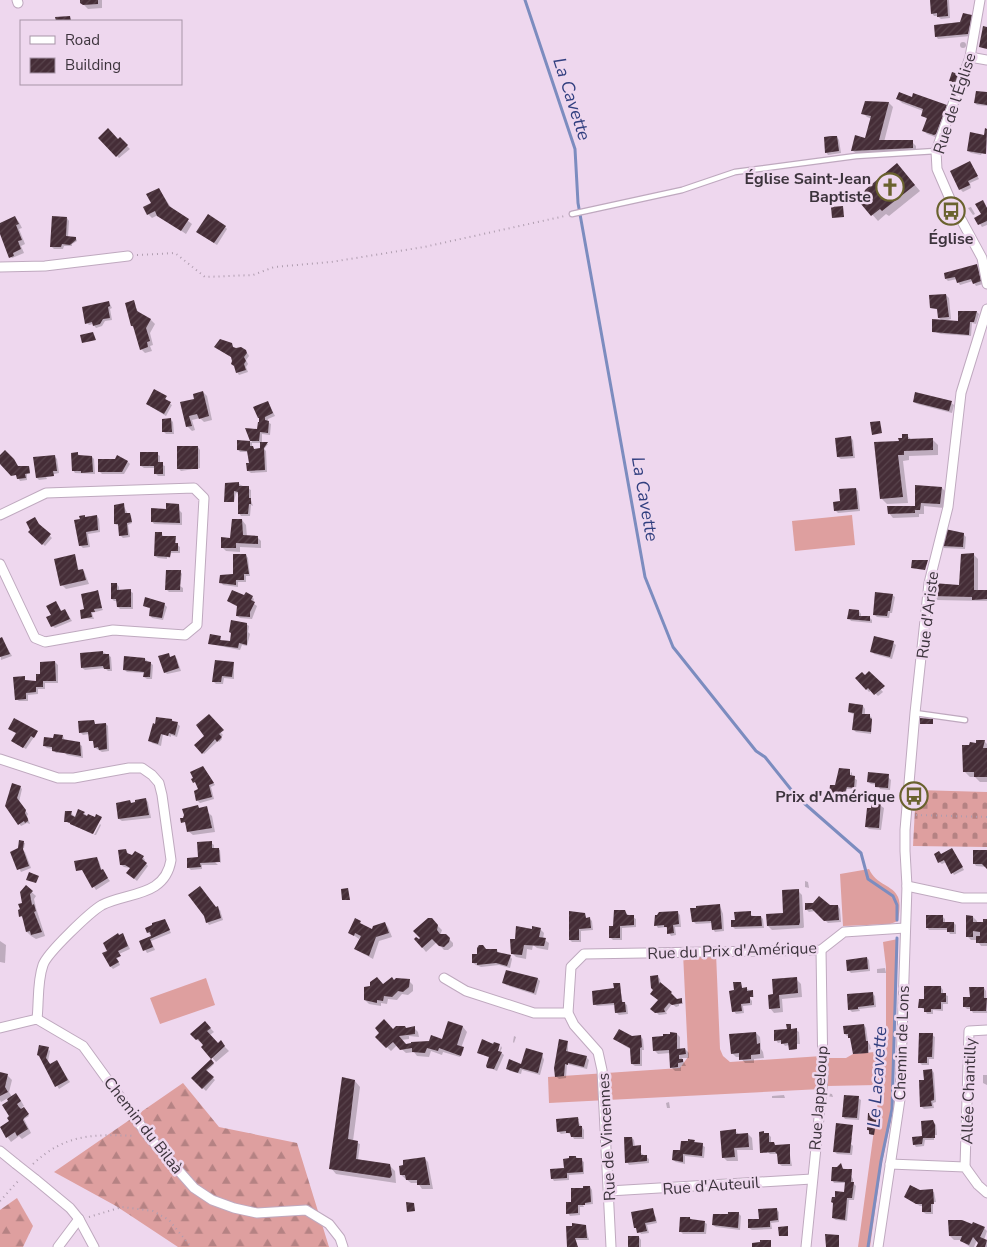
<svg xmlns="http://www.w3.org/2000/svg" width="987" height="1247" viewBox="0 0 987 1247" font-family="'Nunito Sans',sans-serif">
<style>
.grass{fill:#de9f9f}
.forest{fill:url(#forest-firs)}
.cemetery{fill:url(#cemetery-stones)}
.shadow{fill:#0003;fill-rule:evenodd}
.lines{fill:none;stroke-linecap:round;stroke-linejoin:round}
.stream{stroke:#7c8cbf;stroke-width:3}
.building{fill:url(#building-hatch)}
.lane-casing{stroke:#bfa9bf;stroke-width:7}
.street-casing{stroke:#bfa9bf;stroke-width:11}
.path{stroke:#af9daf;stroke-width:2;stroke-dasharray:1 4;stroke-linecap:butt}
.lane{stroke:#fff;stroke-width:4.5}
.street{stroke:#fff;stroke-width:9}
.street-bridge-casing{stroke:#bfa9bf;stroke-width:11;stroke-linecap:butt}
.street-bridge{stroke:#fff;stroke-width:9}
.labels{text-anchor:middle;stroke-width:5;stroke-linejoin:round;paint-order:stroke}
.street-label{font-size:16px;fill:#3c333c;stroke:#eed7ee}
.poi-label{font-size:16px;font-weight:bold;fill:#3c333c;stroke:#eed7ee;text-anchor:end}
.water-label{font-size:18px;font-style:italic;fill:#313f7f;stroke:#eed7ee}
</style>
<defs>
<pattern id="forest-firs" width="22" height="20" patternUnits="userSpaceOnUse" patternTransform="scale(1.25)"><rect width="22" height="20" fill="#de9f9f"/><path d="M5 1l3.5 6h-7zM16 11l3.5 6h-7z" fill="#b58283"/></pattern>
<pattern id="cemetery-stones" width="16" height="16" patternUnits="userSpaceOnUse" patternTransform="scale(1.25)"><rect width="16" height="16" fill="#de9f9f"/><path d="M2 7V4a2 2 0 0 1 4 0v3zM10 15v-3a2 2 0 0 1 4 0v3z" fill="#b58283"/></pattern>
<pattern id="building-hatch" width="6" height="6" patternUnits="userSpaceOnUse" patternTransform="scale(1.25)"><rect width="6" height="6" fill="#452d37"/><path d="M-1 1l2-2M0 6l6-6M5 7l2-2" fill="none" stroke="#58434c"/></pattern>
</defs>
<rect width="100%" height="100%" fill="#eed7ee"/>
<g class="grass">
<polygon points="852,515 855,545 795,551 792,521"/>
<path d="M869,869C876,885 893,885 898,897C901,904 899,914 898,921L890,924L843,926L840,874Z"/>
<polygon points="898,939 893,1110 881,1168 870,1247 858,1247 880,1087 877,1085 827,1086 829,1067 826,1065 826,1058 846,1058 853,1054 886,1051 886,967 883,942"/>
<polygon points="683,953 716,953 720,1049 723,1056 730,1062 822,1056 821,1089 549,1103 548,1077 680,1068 688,1057"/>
<polygon points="206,978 215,1005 160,1024 150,998"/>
</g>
<g class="forest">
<polygon points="183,1083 219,1127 297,1143 329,1247 178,1247 116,1206 54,1172"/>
<polygon points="17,1198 33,1226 23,1247 0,1247 0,1210"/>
</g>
<polygon class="cemetery" points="916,790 987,792 987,847 913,846"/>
<g class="shadow">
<polygon points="81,0 102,0 102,8 88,9 81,2"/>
<polygon points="931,0 949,0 950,18 941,19 937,16 934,16 932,13"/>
<polygon points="964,14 972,16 974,19 971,36 938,39 936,36 961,23"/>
<circle cx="963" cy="45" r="3"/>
<polygon points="987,94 987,106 977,105 975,103"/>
<polygon points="898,99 913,99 946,106 950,110 938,138 927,134 923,130 928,120 922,115 923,111 902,103"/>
<polygon points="889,103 893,107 884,142 912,142 916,146 916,152 857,154 853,151 866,140 872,119 867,117 863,113"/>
<polygon points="986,130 987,130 986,154 982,153 981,155 971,153 968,151 985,136"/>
<polygon points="837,137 839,140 841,153 828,155 826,152"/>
<polygon points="100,138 118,141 120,139 130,149 119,158"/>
<polygon points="970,163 979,179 970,183 971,188 963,192 960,189"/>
<polygon points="903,171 920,191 889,216 886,214 878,221 862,203"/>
<polygon points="159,189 172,209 192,224 186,234 158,215 152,218 148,214"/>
<polygon points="983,202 987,208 987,225 982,227 976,218 982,215"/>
<polygon points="971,207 975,214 973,215 968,208"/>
<polygon points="15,218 19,222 22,228 19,229 25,244 21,246 24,253 12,258 8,254 0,231 0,224"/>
<polygon points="67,218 69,221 68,237 76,238 77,241 72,244 72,246 64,246 63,249 54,249 51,246"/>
<polygon points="225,227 227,229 217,245 200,234"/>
<polygon points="976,266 979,268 983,284 976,286 973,281 960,285 957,279 948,281 946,279"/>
<polygon points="946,295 949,298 951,319 944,321 960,322 959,312 977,312 979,314 976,324 972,323 971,336 941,334 933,331 942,321 939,318 938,310 932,307"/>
<polygon points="109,302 112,308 110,309 112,320 105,321 102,326 96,328 93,324 89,325 87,323"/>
<polygon points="135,307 140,314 151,320 155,324 150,333 153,345 150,346 152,351 145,353 141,349 136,329 132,326"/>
<polygon points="231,344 235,349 245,351 248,354 249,356 246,360 248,364 246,367 248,372 239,375 237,372 233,358 216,347"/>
<polygon points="203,392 207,396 212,420 204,422 200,418 192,420 195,430 192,431 188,427 182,403 195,400"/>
<polygon points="166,397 165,401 172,405 166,416 150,406"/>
<path d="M268,402L275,416L268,419L267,422L271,424L270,435L262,434V443L268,444L264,449L266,451L267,472L251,473L248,471L251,464L249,452H240L238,449L239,441L252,442L247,430L258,431ZM252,443H261L263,449L255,450L252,447Z"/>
<polygon points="914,402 951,403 954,405 952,413 917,404"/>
<polygon points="171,420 173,422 174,434 166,434 163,431"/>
<polygon points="907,436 912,440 932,439 938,445 938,455 909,456 909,460 903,461 908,503 887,504 882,499 900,442"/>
<polygon points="851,438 853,440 855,458 841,459 838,457"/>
<polygon points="198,447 200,450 200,468 181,471 178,468"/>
<polygon points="78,454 81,457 92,457 94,459 95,474 75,473 73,470"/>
<polygon points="157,454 160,456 160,464 165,466 165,476 158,476 156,474 155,468 144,468 141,466"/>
<polygon points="54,456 57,459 59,473 54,474 54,476 46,477 47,479 39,480 37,478"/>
<polygon points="0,457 18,467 29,469 30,474 27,474 27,480 20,481 17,476 0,462"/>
<polygon points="128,462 130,464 124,474 102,474 99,471"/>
<polygon points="226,484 239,484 251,490 251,500 253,506 251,505 250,516 241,516 239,513 239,494 236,493 234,502 226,502"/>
<polygon points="916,486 942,488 946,492 944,508 924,506 924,514 919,514 919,517 893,518 889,513 916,507"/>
<polygon points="856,489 858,491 860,511 838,513 835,510 841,502"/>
<polygon points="123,505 128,514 131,515 132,523 128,525 130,537 123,538 120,535 119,526 115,524"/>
<polygon points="179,510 182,513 182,525 154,524 152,521"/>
<polygon points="97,516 99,519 100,532 88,534 90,547 83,548 80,545 79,534"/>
<polygon points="35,519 41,527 52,538 45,546 30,532"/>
<polygon points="242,520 246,525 247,537 257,537 261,541 261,548 240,547 240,552 226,551 222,547 231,539"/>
<polygon points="161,533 164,537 176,538 176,544 180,547 180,553 171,553 170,558 167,557 167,559 158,558 155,556"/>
<polygon points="963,534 966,537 965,549 944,548 942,546"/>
<polygon points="246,555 248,558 250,576 246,576 246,582 238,582 238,587 223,585 221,582 234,576"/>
<polygon points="974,555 978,559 978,592 987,591 987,601 936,600 932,596 961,586"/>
<polygon points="75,556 79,571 84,571 89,584 66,589 62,585"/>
<polygon points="180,571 182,574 180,586 183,588 183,592 169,592 166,589"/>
<polygon points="117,584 119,587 119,591 130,591 133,593 133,609 120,609 118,607 118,601 114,601 112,599"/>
<polygon points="892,595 895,597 892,613 890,613 889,618 877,617 874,614"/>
<polygon points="244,597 252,597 254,599 253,603 257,606 252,619 240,618 237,616 238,607 228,601"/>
<polygon points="99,603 103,610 92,613 94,619 82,618 84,610"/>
<polygon points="164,604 167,607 163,620 152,618 150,615 151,609 144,606"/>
<polygon points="58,605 62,612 65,610 67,613 72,621 55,628 52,626 52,615"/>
<polygon points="859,611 861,614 861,617 870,618 872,620 872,623 851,621 849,618"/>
<polygon points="246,624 249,626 248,632 250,634 247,646 242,645 240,650 210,644 220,637 221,641 229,643"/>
<polygon points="2,639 12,656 1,660 0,640"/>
<polygon points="893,643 896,645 892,659 874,654 872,651"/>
<polygon points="103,652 111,657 112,671 108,671 105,668 85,670 82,668"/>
<polygon points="175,656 177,659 181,671 167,674 165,672 167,659"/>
<polygon points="145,659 153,665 152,679 147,679 144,677 145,673 127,672 124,669"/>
<polygon points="55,662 58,665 58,683 45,683 45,689 38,689 38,694 28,695 28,701 19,701 16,699 22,680 37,682"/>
<polygon points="232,663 234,665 234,679 224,678 223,684 216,684 213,681"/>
<polygon points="869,673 884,688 883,689 878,683 875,683 883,692 878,696 872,690 869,692 857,678 865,676"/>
<polygon points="850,705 863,706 865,709 865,715 870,716 872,718 871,734 856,732 853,729 855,715 849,712"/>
<polygon points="172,720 180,726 177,737 171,735 171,737 163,734 161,746 152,743 150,741"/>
<polygon points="94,721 95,725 106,724 108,726 109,751 102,752 97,749 95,747 94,740 89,734 83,735 80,732"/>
<polygon points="219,731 223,735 221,737 222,739 219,742 218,741 204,754 195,745"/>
<polygon points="37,732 35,737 34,737 26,749 15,743"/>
<polygon points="63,736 65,741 79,744 82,746 83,758 67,755 65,753 56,753 53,749 47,748 44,745"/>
<polygon points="984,741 987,744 987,782 980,782 975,777 970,777 964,771 978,744"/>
<polygon points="205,770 215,785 211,787 214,799 200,803 197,800"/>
<polygon points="840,770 850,771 848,781 850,782 851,772 852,773 852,777 857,780 856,789 847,789 845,796 833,796 831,793 832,786 836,788"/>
<polygon points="888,777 891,780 890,790 880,789 878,785 871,784 868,782"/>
<polygon points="20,787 22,789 19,802 28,814 27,816 30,824 27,823 21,826 7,806"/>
<polygon points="146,800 148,802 151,818 122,821 119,819 131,804"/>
<polygon points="874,800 881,800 881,806 884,808 881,830 869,829 866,826"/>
<polygon points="198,807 200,809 203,808 212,816 215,832 193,835 188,831"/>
<polygon points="71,813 76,818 84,813 88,817 95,820 97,816 102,819 99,821 92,834 65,821"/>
<polygon points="100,824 101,825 96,835 94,835"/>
<polygon points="20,842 25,843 24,848 21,849 25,852 31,868 21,872 12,853 21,850 20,848"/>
<polygon points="211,843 214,845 214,849 220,850 221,863 214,857 212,859 218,865 202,865 202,869 191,870 188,867 200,859"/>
<polygon points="126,850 129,855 143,857 145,860 144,862 148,866 137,881 130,875 131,868 124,867 121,865"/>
<polygon points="954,852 964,870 954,875 946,862 942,864 939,862 941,855"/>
<polygon points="987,852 987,867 976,866 974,863"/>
<polygon points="97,859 99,861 102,871 110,881 96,890 83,870 77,870"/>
<polygon points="805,881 808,882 809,888 805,887"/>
<polygon points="26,887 36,896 34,899 36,908 45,936 36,939 31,936 27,932 24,919 21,916"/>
<polygon points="798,891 802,895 804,927 803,928 772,930 768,926 784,914"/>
<polygon points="720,906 723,914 724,931 715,932 713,929 712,923 696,924 693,921"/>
<polygon points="838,906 840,909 841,922 828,923 815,911 809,912 806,909"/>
<polygon points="216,908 220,910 223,920 209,925 207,922"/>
<polygon points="677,912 680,915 681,927 675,927 676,935 671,936 666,927 658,928 656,925"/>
<polygon points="614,914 627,914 636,919 636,927 622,928 622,940 613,940 610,937 614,927"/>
<polygon points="750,914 753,916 761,917 763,919 764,928 735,929 733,927"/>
<polygon points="942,916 945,919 945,923 954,923 956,925 956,934 950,934 948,930 929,930 927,927"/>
<polygon points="973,917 977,921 977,923 984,923 987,920 987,946 981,946 977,940 971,940 967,936"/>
<polygon points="431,919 442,930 440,936 445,935 453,943 453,946 448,950 444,950 437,942 426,952 418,942"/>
<polygon points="585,919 590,919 592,921 593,930 581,931 581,942 572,942 570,940"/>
<polygon points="165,920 171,933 151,941 155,950 147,953 140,941 152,937 146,929"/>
<polygon points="360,922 360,924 373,930 384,923 388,927 392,937 379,941 373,959 360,952 356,948 362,937 360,937 359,939 349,932"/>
<polygon points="540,929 544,933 543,939 549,943 548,950 537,948 533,945 532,950 527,949 526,959 516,957 512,953 516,941 533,930"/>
<polygon points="123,934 130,949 119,954 120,957 117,958 120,965 113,969 111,967 109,952 120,936"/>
<polygon points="0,941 6,945 5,963 0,962"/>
<polygon points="486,950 497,950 499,953 510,956 512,959 510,968 499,965 481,967 476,965 473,963"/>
<polygon points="867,958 869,960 870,971 851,973 848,970"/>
<polygon points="885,968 886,973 877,973 877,969"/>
<polygon points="658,977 660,979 661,987 678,1001 682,1000 683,1004 679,1004 679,1006 676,1007 672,1004 666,1012 667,1014 659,1015 656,1012 659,1000"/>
<polygon points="538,979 540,981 536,995 506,985 504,982"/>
<polygon points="797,980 801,984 802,997 782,999 783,1012 774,1013 770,1008 774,995"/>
<polygon points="394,981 409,981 413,985 413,991 408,995 402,994 397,1000 388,999 387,1004 381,1003 381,1006 369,1004 365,1000 383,985"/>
<polygon points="741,983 742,989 747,989 753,992 754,997 749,997 752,1001 752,1005 743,1006 744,1013 736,1014 734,1011 735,991"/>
<polygon points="619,984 623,1003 627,1005 628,1014 619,1015 616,1012 615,1005 597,1006 594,1004 615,991"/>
<polygon points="941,987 943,990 943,994 948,996 948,1004 943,1004 943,1011 933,1010 933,1014 927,1014 925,1010 920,1007"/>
<polygon points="984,988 986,991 987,1013 973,1013 971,1009 967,1009 964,1006 971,998"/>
<polygon points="872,993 875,996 876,1007 859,1009 860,1011 852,1012 850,1010"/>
<polygon points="205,1023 214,1032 210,1035 218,1044 220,1042 229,1051 216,1062 203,1047 205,1045 197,1040"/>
<polygon points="449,1023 463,1027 467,1032 461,1048 464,1049 460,1057 443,1052 442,1055 431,1051 429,1057 417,1056 414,1052 406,1053 397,1045 391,1051 377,1037 405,1027 407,1029 414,1028 418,1032 419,1037 409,1036 409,1039 401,1040 406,1045 443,1043"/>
<polygon points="790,1025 791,1030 796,1030 799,1032 800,1044 796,1044 797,1049 791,1050 789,1045 785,1046 782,1042 778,1043 776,1040 788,1030"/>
<polygon points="864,1025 866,1028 868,1042 870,1045 871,1049 869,1050 869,1053 855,1054 851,1036 847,1036 845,1034"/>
<polygon points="676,1033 680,1037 680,1050 685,1049 689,1053 689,1058 682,1058 686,1066 681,1066 681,1071 675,1071 671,1067 670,1053 658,1054 654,1050 665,1037"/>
<polygon points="756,1033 760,1037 761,1049 763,1052 764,1058 754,1059 754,1063 745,1063 740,1057 736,1057 732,1053"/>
<polygon points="932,1035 935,1037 934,1059 929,1059 929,1065 922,1065 920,1063"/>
<polygon points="514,1036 516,1037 514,1043 513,1042"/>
<polygon points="640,1036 643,1039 644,1050 642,1050 642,1066 635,1066 632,1064 630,1049 614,1039"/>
<polygon points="483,1041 499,1045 497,1057 501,1046 502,1048 500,1052 504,1055 497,1071 490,1068 490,1058 479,1053"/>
<polygon points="568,1042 568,1053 586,1057 589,1060 587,1069 567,1064 566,1078 559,1079 556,1076"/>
<polygon points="885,1046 886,1052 881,1052 880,1047"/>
<polygon points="48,1049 50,1051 48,1061 51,1065 57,1062 70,1082 59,1089 42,1058"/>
<polygon points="542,1054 544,1060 540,1075 522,1070 521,1074 510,1071 507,1068 522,1065"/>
<polygon points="211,1061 214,1064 206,1072 215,1080 206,1091 193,1078"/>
<polygon points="932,1070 934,1073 936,1102 933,1103 934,1108 924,1109 921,1106 925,1081"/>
<polygon points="0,1074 8,1076 12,1080 9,1092 12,1097 16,1095 20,1099 24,1106 22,1107 29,1116 24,1119 31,1133 22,1139 19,1136 11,1142 1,1128 10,1122 11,1117 8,1098 1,1102 0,1100"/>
<polygon points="983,1075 987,1075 987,1085 983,1083"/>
<polygon points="355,1081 360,1087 353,1141 360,1144 358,1160 389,1165 395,1171 396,1183 336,1174 331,1168"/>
<polygon points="826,1093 832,1094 833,1097 827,1096"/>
<polygon points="784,1095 785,1098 772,1098 772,1096"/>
<polygon points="858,1098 861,1100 859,1120 845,1119 843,1116"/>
<polygon points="669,1102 670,1108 667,1108 666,1103"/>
<polygon points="869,1114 878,1115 874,1135 871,1135 868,1130"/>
<polygon points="578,1118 579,1120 577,1120 584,1130 584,1139 574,1139 572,1135 568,1133 561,1134 558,1131"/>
<polygon points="932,1121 936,1125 937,1135 934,1135 934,1140 925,1140 924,1146 916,1147 914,1144 923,1137"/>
<polygon points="837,1124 853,1126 851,1138 852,1138 851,1144 853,1146 852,1155 837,1154 834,1151"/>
<polygon points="735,1131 740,1135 748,1134 752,1138 753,1150 737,1150 738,1161 727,1161 723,1157"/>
<polygon points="768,1134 771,1137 771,1144 776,1146 790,1146 790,1151 789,1150 792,1166 782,1166 779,1164 779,1154 770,1154 767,1151 767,1153 761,1152"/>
<polygon points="632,1138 634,1140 635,1147 641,1147 641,1153 649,1159 649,1163 629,1165 627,1162"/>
<polygon points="694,1141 705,1147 704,1158 685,1156 685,1164 676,1162 673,1160"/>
<polygon points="576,1157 584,1162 584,1174 569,1175 569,1180 554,1181 552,1178 565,1170"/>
<polygon points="424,1158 428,1162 433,1189 422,1189 418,1183 411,1183 401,1175"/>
<polygon points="839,1167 852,1171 852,1175 850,1175 853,1179 853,1183 856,1186 854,1200 849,1200 847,1221 836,1220 833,1218 845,1193 846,1183 834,1183 832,1180"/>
<polygon points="590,1187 592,1190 593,1204 583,1205 584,1207 580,1207 580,1215 570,1216 568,1213 573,1203"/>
<polygon points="919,1191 934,1192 936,1202 933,1202 933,1214 926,1214 923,1212 923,1206 920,1206 905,1197"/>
<polygon points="776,1209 779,1212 779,1222 771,1223 772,1229 752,1230 749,1228"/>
<polygon points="738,1213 741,1216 740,1230 716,1227 713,1225 714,1215"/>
<polygon points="654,1215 656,1217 657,1223 647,1225 649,1233 641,1234 634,1220"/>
<polygon points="690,1218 692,1220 704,1222 707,1224 706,1234 683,1234 680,1231"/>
<polygon points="584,1226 586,1228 589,1240 576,1240 577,1247 569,1247"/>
<polygon points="984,1228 987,1231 984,1240 987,1241 987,1247 978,1247 980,1243 977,1240 974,1247 970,1247 960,1240 954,1240 950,1236"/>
<polygon points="639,1237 641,1240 641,1247 629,1247"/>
</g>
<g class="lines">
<g class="stream">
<polyline points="525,0 575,149 578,203 645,577 673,647 756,751 765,757 797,797 861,853 868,879 893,896 897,905 897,920"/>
<polyline points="868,1247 881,1161 892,1109 897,938"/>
</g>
</g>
<g class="building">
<polygon points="80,0 98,0 98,4 83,5 80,3"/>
<polygon points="930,0 947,0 948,16 937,17 937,13 931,14"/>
<polygon points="963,13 972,15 968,34 935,37 934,25 960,22"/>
<polygon points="70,16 71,21 56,21 55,17"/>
<polygon points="983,26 987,27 987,49 979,47"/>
<polygon points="952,72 958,74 956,83 949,81"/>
<polygon points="976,91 987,92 987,105 974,103"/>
<polygon points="899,92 912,97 913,93 947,105 936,134 934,135 922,131 927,118 921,116 923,109 896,99"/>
<polygon points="865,101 889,102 879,140 913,140 913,148 851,151 855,135 865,138 871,116 861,114"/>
<polygon points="108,128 118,139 120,137 128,145 116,157 98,138"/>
<polygon points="985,128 987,129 986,154 967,151 970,132 984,135"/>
<polygon points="831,136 837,136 839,151 825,153 824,137"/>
<polygon points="970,161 978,176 968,181 970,185 959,190 950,171"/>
<polygon points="897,163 915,185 882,211 880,209 871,216 861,204 865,190"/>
<polygon points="159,188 169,206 189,219 181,231 157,216 155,211 147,215 143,207 151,203 146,194"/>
<polygon points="983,200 987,208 987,221 978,225 974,218 981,214 975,204"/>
<polygon points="843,206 844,217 832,218 831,207"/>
<polygon points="208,214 226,226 214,243 196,232"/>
<polygon points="15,216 19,224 16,225 22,240 18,241 21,249 13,253 14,256 9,258 0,234 0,223"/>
<polygon points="52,216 67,217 66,236 76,237 76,240 70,245 62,244 61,247 50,247"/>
<polygon points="977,264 981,281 973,284 971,279 957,283 955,277 945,279 944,273"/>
<polygon points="946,294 949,317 938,318 937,309 930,308 929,295"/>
<polygon points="134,300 137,311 151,319 146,328 150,341 147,342 148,347 140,350 133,326 131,326 125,303"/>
<polygon points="109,301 110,306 108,307 110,318 103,319 100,324 93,326 92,322 85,324 82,307"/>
<polygon points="958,311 977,311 974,322 970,322 969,335 932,332 932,319 958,321"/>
<polygon points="93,332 96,340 82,343 80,335"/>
<polygon points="220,339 232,343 233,347 236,348 241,347 246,350 247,353 244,357 246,361 244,364 246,370 236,373 234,366 231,364 232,361 231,357 214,347"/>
<polygon points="154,389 167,396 165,399 171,402 164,414 146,404"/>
<polygon points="203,391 209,416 199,419 197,414 189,416 192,426 186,427 180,402 194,399 193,394"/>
<polygon points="915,392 952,401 949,411 913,402"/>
<polygon points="268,401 273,413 265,417 265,420 269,421 268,433 260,432 259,441 250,441 245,428 257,429 258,422 259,422 259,418 258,418 253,407"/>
<polygon points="171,418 172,432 162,432 162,419"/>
<polygon points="880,421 882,433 872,435 870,422"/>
<polygon points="902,434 908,434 908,439 933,438 933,450 904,451 904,455 898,455 903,497 880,499 874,442 899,441 898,438 902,438"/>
<polygon points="851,436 853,456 837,457 835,438"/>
<polygon points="237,440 250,441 250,446 253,446 254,449 260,448 260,442 268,442 264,448 265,470 247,471 246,463 249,463 247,451 237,450"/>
<rect x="177" y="446" width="21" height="23"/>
<polygon points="5,450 14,459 18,466 29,466 30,473 25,474 26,478 17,479 16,475 11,476 0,464 0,455"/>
<polygon points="78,452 78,455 92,456 93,472 81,473 81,471 72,471 71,453"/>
<polygon points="140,452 158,452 158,462 163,462 163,474 154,474 154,466 140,466"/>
<polygon points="55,455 57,471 53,471 54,476 36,478 33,457"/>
<polygon points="117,455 128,461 122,472 98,472 98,459 115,459"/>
<polygon points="239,482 239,486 249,486 249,498 251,498 251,504 249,504 248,514 238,514 238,492 234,491 234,502 224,502 225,483"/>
<polygon points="915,485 942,487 940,504 921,503 920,510 915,510 915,513 888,514 887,506 915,506"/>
<polygon points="856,488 858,509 834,511 833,502 840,501 839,489"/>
<polygon points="124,503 125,513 130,513 132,522 127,523 128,535 119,536 118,524 114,524 114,505"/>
<polygon points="166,503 179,504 180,523 151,522 151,508 166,509"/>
<polygon points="85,515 85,517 97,515 98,530 86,532 88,545 79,546 74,520 80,519 79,516"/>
<polygon points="35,517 39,524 51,534 42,545 28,532 30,530 26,522"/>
<polygon points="232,519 242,519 243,535 258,536 258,544 236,543 236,548 221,548 221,537 230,538"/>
<polygon points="945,529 964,533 963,547 941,546"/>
<polygon points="155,532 162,532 162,536 176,536 175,543 178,543 178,551 171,551 170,557 154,556"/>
<polygon points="974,553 974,590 987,590 987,599 972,600 972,597 931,596 933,583 959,585 961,554"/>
<polygon points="75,554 78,570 83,569 86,580 60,586 54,559"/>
<polygon points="233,554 246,554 249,574 244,574 244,580 236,580 236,585 219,583 220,575 233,574"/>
<polygon points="912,560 928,560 925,570 911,568"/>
<polygon points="166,570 181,570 180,590 165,590"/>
<polygon points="111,583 117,583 117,590 131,589 131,607 117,607 116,599 111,599"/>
<polygon points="232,590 244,595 246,592 253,596 251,600 255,602 250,612 250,617 236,616 237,606 227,601"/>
<polygon points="95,591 98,590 102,608 94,609 95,612 91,612 92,617 81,619 80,610 84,609 81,594"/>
<polygon points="875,592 893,594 890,611 888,611 887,616 873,615"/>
<polygon points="145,597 165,603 162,618 149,616 150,608 143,606"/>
<polygon points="56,601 61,611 65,609 70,619 51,627 46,617 51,615 46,606"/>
<polygon points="849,609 859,610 859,616 870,616 870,621 847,619"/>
<polygon points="231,620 247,623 247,645 239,643 238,648 208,644 210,634 221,636 220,640 230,641 231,633 229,632"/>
<polygon points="874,636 894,641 890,657 870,652"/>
<polygon points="2,637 10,654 0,657 0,638"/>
<polygon points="103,651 103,654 109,654 110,669 104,669 103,666 81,668 80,653"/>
<polygon points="169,653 170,657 175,655 179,668 164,673 158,656"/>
<polygon points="124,656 145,658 145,661 151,662 150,677 143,677 144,672 123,670"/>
<polygon points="215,660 234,662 232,677 222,676 221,682 212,682"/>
<polygon points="55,661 56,681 43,681 43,687 36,687 36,692 26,693 26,699 15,700 13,677 25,676 25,680 36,681 36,674 40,674 40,662"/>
<polygon points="869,671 885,686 874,695 868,688 866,690 855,678 862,672 865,675"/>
<polygon points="849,703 863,705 862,714 870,714 870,718 872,719 871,732 852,730 854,713 848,712"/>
<polygon points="209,714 224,730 219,734 222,737 217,742 215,739 202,754 194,745 204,736 196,725"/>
<polygon points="156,717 172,719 172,721 178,722 175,735 169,733 168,736 161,734 158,744 148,741 153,723 155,724"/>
<polygon points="14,718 38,731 34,738 31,736 23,748 11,741 16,733 8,729"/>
<polygon points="920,718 933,719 933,724 920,724"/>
<polygon points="94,720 95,724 106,723 107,749 99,750 98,747 94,748 93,741 89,741 88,732 79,733 78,721"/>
<polygon points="54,734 63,735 62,739 80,742 81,756 52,751 52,747 43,746 44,737 53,738"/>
<polygon points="976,740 985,740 983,748 987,748 987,777 974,777 974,772 963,772 962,745 969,745 970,742 976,743"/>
<polygon points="203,766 214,783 209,785 212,797 196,801 194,791 198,789 195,782 193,783 191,779 193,778 190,772"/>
<polygon points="839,768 850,769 850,775 855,776 854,788 847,787 844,795 829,794 830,785 835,785"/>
<polygon points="868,772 889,774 888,788 875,787 875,783 867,782"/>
<polygon points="12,783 21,786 17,798 26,810 25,813 28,819 28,821 25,823 24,821 18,825 5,806"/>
<polygon points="146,798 149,815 118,819 116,803 130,800 131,803 135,802 135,800"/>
<polygon points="873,798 881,799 879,828 865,827 867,808 871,808"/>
<polygon points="198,805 199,808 207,806 212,828 187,832 185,822 181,823 180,818 183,818 184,815 182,809"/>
<polygon points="78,809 85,812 83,814 87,816 88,814 95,817 96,814 102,817 93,834 70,824 70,823 67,822 64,822 65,811 72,811 71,815 75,817"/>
<polygon points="19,840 24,841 23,849 29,866 17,870 10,852 18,848"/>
<polygon points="212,841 212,848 219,848 220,862 200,863 201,867 187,868 187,858 198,857 197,842"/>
<polygon points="952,848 963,867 951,874 944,860 938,863 934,854 939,851 941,854"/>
<polygon points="126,849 127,853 132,855 135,851 144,856 142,859 147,863 134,879 126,873 130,868 125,865 120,865 118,850"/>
<polygon points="973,850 987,850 987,869 982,864 973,864"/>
<polygon points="97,857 101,870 103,869 108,878 92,888 82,870 76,871 74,861"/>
<polygon points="29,872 39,876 36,883 26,880"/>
<polygon points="26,885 33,891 30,894 32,905 34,904 36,911 34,912 42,932 31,935 30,931 26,932 22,916 19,917 18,910 20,909 18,904 22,903 20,892"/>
<polygon points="200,886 216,907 218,906 221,918 206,923 204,916 188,895"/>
<polygon points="348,888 350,900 342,900 341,889"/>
<polygon points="799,889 800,922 799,925 767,926 766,914 783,913 782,890"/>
<polygon points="819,896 830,905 838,905 839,920 824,921 812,909 805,910 805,903 813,903"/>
<polygon points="720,904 722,929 712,930 711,921 692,922 690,908 696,908 696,906"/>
<polygon points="614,910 625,910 627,915 634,915 634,925 620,926 620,938 609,938 609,926 613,926"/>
<polygon points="569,911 585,913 586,918 590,917 591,928 579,929 579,940 569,940"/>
<polygon points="678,911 679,924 673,925 674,933 667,934 667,927 664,927 664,925 654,926 655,915 657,915 659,912"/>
<polygon points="751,911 751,916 761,916 762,926 731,927 731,920 735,920 734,912"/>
<polygon points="926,915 943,915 943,922 954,922 954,932 947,932 947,928 926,928"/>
<polygon points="966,915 973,916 973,922 983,922 983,919 987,919 987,943 976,943 976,936 980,936 980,932 973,931 973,937 966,937"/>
<polygon points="355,918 361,921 360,923 372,929 373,926 385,922 389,933 376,937 369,956 354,949 361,936 355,933 354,936 348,933"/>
<polygon points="428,918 432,918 438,925 437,930 440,934 446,934 450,938 449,942 444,947 439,946 432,939 422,948 414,939 416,937 419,939 420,938 413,931"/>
<polygon points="165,919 170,930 150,939 153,947 143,951 139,941 151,936 150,932 147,933 145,928 152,925 152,923"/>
<polygon points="516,926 532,929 532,926 541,928 539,937 546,938 544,946 524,945 522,955 511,954 510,939 515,939"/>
<polygon points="118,933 119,935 123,933 128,946 118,951 121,956 116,958 119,962 110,967 102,953 107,951 103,943"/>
<polygon points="479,945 483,945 486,949 497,949 497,952 511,955 507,966 496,963 477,965 477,963 472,963 472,954 477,954 477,948"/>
<polygon points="867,957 868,969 847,971 846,960"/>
<polygon points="506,970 538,978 534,993 502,983"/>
<polygon points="658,975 659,984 660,982 672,992 671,993 677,999 682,998 682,1003 672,1005 669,1003 664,1009 665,1012 655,1013 650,1009 658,1000 650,994 653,990 651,988 650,976"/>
<polygon points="377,977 383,984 392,977 394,980 396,978 410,979 409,987 403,992 398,991 392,997 384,996 383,1001 377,1000 377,1003 364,1000 364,987 370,986 370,982"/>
<polygon points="797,977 798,993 779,995 780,1008 769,1009 768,995 773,994 772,979"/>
<polygon points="733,982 741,982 742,988 747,987 747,991 753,990 753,997 750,997 750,1003 741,1004 742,1011 732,1012 729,991 734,990"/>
<polygon points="613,983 620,983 622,1002 625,1002 626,1012 615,1013 614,1003 593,1005 592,991 614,988"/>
<polygon points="924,986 941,986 941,993 946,993 946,1002 941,1002 941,1009 931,1009 931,1012 924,1012 924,1008 918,1008 919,999 924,999"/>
<polygon points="969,987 984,987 984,998 987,998 986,1011 970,1011 970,1007 963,1007 963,997 970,997"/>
<polygon points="873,992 874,1005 858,1007 858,1009 848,1010 847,994"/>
<polygon points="384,1019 393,1029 396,1026 405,1026 406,1028 415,1026 415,1034 399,1036 406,1044 411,1043 411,1042 429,1041 431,1035 442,1039 448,1021 463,1026 457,1045 464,1047 461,1056 439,1048 438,1051 427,1048 425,1053 412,1052 412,1048 400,1050 393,1042 386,1048 375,1037 379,1033 375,1028"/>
<polygon points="205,1021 211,1028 207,1031 218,1043 221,1040 225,1046 211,1059 201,1047 203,1045 198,1039 196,1040 190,1034"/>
<polygon points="786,1024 791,1024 791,1029 797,1028 797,1049 789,1050 788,1043 781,1044 781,1040 774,1041 774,1030 787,1029"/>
<polygon points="864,1024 866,1041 868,1041 868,1053 853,1054 850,1038 848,1038 848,1034 844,1034 843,1026"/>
<polygon points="619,1029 632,1036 641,1035 642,1047 640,1048 640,1064 631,1064 630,1048 613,1039"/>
<polygon points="670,1032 677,1033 677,1049 685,1048 686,1054 679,1055 679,1059 683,1059 683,1062 678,1063 678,1067 670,1068 669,1050 653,1051 652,1037 663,1036 663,1034 670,1034"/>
<polygon points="756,1032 757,1044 760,1043 760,1054 751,1055 751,1059 739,1060 739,1053 731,1054 729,1034"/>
<polygon points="919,1033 933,1033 932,1057 927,1057 927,1063 918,1063"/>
<polygon points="482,1039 493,1044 494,1042 500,1044 498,1051 502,1052 494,1069 487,1068 486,1066 489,1057 477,1053"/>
<polygon points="559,1039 568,1041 566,1051 587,1056 584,1067 568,1063 568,1065 565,1064 564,1076 555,1077 554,1068"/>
<polygon points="39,1045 49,1047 46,1058 50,1064 57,1060 68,1080 55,1087 39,1056 37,1055"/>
<polygon points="526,1048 543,1053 538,1073 520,1068 518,1073 506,1069 509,1059 521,1064"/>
<polygon points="211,1059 214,1063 206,1070 214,1077 202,1089 191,1078"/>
<polygon points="932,1069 934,1095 934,1100 931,1101 932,1106 920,1107 919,1080 924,1080 923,1070"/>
<polygon points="0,1072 8,1074 5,1087 8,1092 0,1096"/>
<polygon points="342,1077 355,1080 348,1139 358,1141 356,1159 390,1164 392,1175 390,1178 329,1169"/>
<polygon points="16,1093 21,1101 17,1104 19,1107 21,1109 24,1107 29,1114 24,1118 23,1120 28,1129 17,1136 15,1132 6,1138 0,1127 9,1121 7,1118 9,1116 2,1105 8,1101 7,1099"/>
<polygon points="844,1095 859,1096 857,1118 842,1117"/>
<polygon points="868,1113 877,1113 874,1135 869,1134 869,1130 867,1130"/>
<polygon points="578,1117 579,1126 582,1126 582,1137 571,1137 570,1133 566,1133 566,1131 557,1132 556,1119"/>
<polygon points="933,1120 935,1125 935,1138 923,1138 922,1144 913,1145 912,1137 922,1136 921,1121"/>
<polygon points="836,1123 853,1125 850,1153 833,1152"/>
<polygon points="736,1129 736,1134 748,1133 749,1147 734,1148 735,1157 722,1158 720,1131"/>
<polygon points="764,1131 764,1133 769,1133 769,1142 774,1142 775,1145 790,1144 790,1164 778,1164 777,1154 775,1152 760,1153 759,1132"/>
<polygon points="624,1137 632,1137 633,1146 641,1145 641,1155 647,1155 647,1161 625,1163"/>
<polygon points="688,1139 695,1140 694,1142 703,1143 702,1156 683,1154 683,1162 672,1160 673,1150 680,1150 681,1141 688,1141"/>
<polygon points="569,1156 576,1156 576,1158 582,1158 583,1172 567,1173 567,1178 551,1179 550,1169 564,1168 563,1159 569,1158"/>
<polygon points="425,1157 430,1185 417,1185 417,1180 406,1180 405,1175 400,1175 399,1166 403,1165 403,1160"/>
<polygon points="841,1163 843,1169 852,1169 851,1182 854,1182 852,1198 847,1198 845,1220 832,1218 833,1203 831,1202 832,1197 835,1197 835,1191 844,1192 845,1182 831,1181 832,1167 837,1167"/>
<polygon points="910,1185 920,1190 933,1189 934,1204 931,1204 931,1212 922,1212 922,1204 916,1204 904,1197"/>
<polygon points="583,1186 590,1186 591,1202 585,1203 585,1205 578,1205 578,1213 566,1214 566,1202 571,1202 571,1188 583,1188"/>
<polygon points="406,1202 414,1203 415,1211 407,1212"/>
<polygon points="653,1208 656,1221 645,1223 647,1231 637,1233 636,1228 634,1228 631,1212"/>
<polygon points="777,1208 778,1220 770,1221 770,1227 748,1228 748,1219 759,1219 758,1209"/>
<polygon points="728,1212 739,1212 738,1228 712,1225 713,1214 728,1214"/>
<polygon points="680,1217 690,1217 690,1219 705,1221 704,1232 679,1232"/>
<polygon points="948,1220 962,1220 972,1224 973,1222 985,1227 980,1237 987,1240 985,1247 976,1247 978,1243 973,1237 969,1245 960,1241 962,1236 949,1236"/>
<polygon points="572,1223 586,1225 587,1238 575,1238 578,1247 567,1247 566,1226 572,1226"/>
<polygon points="788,1226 788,1236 779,1236 778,1227"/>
<polygon points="825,1234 839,1235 839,1247 826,1247"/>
<rect x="628" y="1236" width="11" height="11"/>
<polygon points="760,1240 771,1240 771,1247 752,1247 752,1243 760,1242"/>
</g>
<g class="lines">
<g class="lane-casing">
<g id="lane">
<polyline points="572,214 682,190 735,172 856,156 936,151"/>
<polyline points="915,713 965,720"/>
</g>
</g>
<g class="street-casing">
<g id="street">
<polyline points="17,0 18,3"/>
<polyline points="980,0 970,57 936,151 937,169 950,199 982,258 987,284"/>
<polyline points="970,57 987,60"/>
<polyline points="0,267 45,266 128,256"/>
<polyline points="0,515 46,493 194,488 204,498 197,625 185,635 113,630 45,642 35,638 0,564"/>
<path d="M0,759L58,778H74L129,768H142L152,775L159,783L162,795L171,860C165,897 128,892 102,905C90,912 47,953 43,965C37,982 39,1002 37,1019"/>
<polyline points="907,886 963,898 987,898"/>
<polyline points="444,978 466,991 534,1013 568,1013"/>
<polyline points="0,1028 37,1019 83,1046 149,1137 194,1188 212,1200 234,1208 257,1213 306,1210 329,1224 340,1238 343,1247"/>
<polyline points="0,1151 16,1164"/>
<polyline points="890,1164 965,1167 978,1185 987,1193"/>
<polyline points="965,1167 969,1031 987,1030"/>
<polyline points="35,1179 70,1208 79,1219 94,1247"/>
<polyline points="609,1191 812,1179"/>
<polyline points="58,1247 79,1219"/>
<polyline points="611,1247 602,1070 598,1052 574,1025 568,1013 571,967 584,954 821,950 844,932 905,928"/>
<polyline points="806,1247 823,1078 821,950"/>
<polyline points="878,1247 900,1099 907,886 905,851 905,830 915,713 929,583 948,507 961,393 987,309"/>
</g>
</g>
<g class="path">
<polyline points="137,255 175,253 205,277 253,275 274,267 331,262 424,247 565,216"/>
<polyline points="916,815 987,817"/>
<path d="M33,1164C65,1134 93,1134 135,1136"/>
<polyline points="0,1201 20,1179"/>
<polyline points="89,1217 122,1207 153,1211 169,1220 191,1247"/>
</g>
<use href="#lane" class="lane"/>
<use href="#street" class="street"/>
<g class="street-bridge-casing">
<polyline id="street-bridge" points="16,1164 35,1179"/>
</g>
<use href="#street-bridge" class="street-bridge"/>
</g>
<defs>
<g id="church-ring" transform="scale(1.4375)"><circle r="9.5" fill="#eed7ee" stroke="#6a622e" stroke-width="1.5"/><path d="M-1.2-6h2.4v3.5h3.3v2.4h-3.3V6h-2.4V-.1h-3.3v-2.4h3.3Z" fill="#6a622e"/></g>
<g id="bus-ring" transform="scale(1.4375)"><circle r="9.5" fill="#eed7ee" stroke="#6a622e" stroke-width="1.5"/><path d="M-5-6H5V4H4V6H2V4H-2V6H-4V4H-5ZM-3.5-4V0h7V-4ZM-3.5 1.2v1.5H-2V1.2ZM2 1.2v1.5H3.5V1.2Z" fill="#6a622e"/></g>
</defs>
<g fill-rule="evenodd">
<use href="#church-ring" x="890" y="187"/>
<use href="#bus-ring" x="951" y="211"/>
<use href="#bus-ring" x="914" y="796"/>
</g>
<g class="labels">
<g class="street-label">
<text transform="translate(954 103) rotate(-72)" y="6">Rue de l'Église</text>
<text transform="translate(927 615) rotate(-83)" y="6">Rue d'Ariste</text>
<text transform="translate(732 950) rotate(-2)" y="6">Rue du Prix d'Amérique</text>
<text transform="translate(901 1043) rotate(-88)" y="6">Chemin de Lons</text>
<text transform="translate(968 1091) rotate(-88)" y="6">Allée Chantilly</text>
<text transform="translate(818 1098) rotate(-86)" y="6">Rue Jappeloup</text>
<text transform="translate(144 1125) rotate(52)" y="6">Chemin du Bilaà</text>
<text transform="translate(606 1137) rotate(-93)" y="6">Rue de Vincennes</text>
<text transform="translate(711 1185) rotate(-4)" y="6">Rue d'Auteuil</text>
</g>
<g class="poi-label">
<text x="871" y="184">Église Saint-Jean<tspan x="871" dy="18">Baptiste</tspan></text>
<text x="951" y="244" text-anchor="middle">Église</text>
<text x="895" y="802">Prix d'Amérique</text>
</g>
<g class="water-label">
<text transform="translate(572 99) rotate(72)" y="6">La Cavette</text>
<text transform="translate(645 499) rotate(80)" y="6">La Cavette</text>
<text transform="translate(877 1077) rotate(-86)" y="6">Le Lacavette</text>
</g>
</g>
<rect x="20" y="20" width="162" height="65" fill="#eed7ee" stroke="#a795a7"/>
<rect x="30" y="36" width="25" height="8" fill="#ffffff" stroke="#a795a7"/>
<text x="65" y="45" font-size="15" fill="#3c333c">Road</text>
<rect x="30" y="58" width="25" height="15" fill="url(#building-hatch)" stroke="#a795a7"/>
<text x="65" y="70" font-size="15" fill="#3c333c">Building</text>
</svg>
